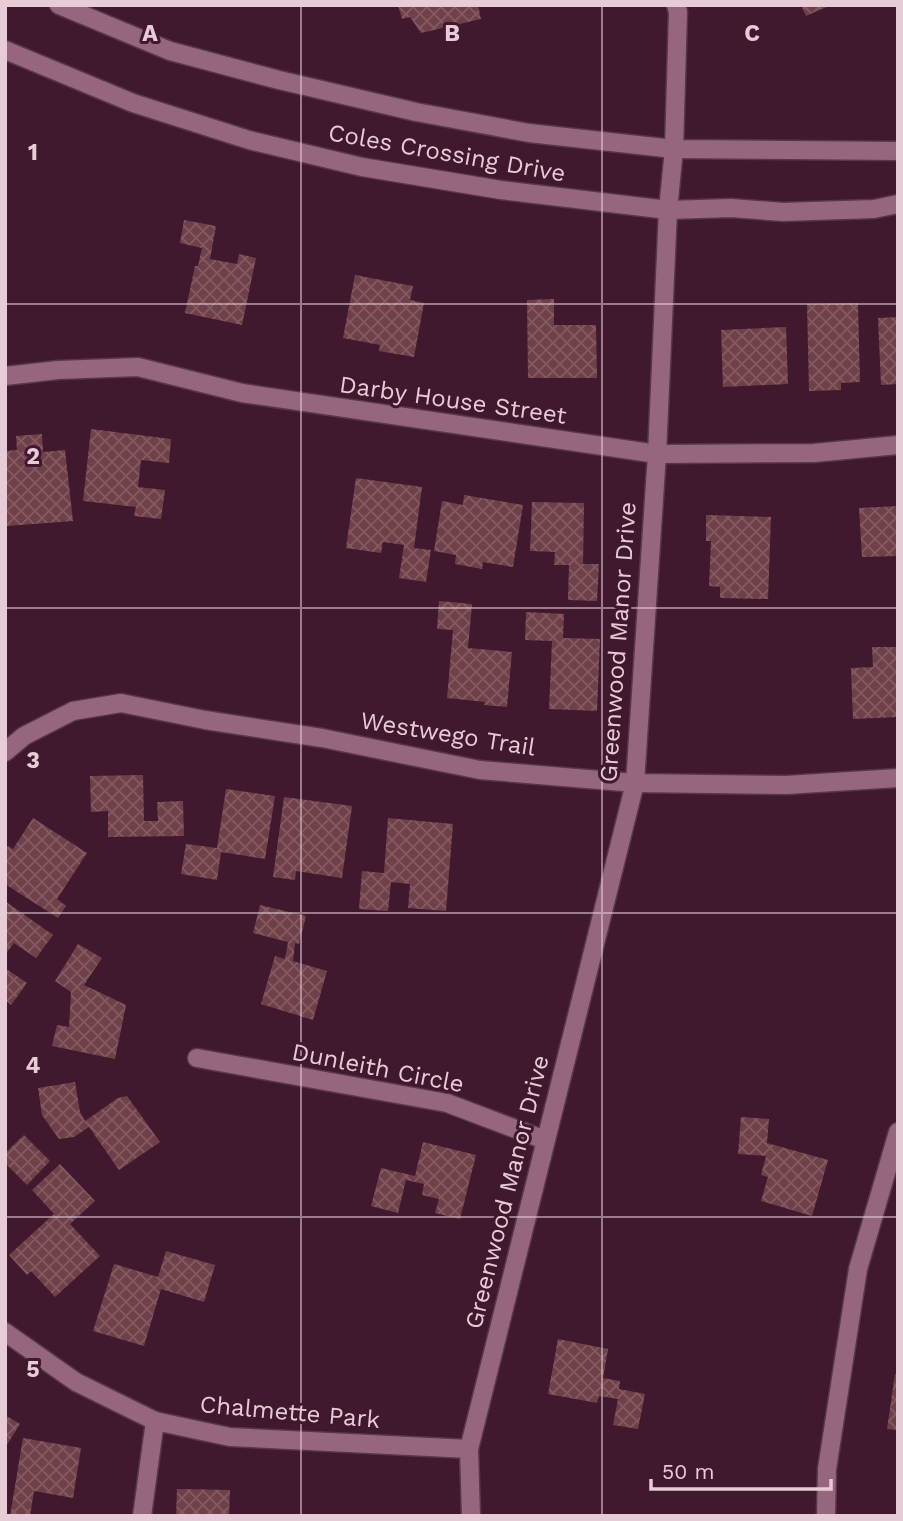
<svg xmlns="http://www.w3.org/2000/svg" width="903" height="1521" viewBox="0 0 903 1521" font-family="'Work Sans',sans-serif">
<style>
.building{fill:url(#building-cross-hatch)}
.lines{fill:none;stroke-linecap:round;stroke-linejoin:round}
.minor-casing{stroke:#573748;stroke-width:21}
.tertiary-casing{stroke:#573748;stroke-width:21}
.minor{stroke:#95667d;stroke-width:18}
.tertiary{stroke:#95667d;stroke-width:18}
.grid{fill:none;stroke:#e7ccd8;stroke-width:2;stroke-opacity:0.55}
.labels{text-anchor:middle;stroke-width:6;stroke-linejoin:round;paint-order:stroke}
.street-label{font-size:24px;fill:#e7ccd8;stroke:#40192e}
.grid-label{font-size:23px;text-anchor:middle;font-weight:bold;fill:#e7ccd8;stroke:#40192e;stroke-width:6;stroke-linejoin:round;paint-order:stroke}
</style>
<defs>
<pattern id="building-cross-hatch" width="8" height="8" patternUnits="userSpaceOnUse" patternTransform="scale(1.75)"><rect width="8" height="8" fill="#704049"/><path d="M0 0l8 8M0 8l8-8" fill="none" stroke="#845a62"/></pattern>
</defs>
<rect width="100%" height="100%" fill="#40192e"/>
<g class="building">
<polygon points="398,5 478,5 481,19 421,33 410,17 402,19"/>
<polygon points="801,5 831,5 806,16"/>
<polygon points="184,220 216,226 210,259 237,264 239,254 256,258 242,325 185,313 195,266 198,266 202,248 180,243"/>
<polygon points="355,275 413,286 410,300 424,303 414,357 379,351 380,345 343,338"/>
<polygon points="554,299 554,325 596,325 597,378 528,378 527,300"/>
<polygon points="858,303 860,382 841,383 841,390 809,391 807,304"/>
<polygon points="898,317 898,384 881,385 878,318"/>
<polygon points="786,327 788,384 723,387 721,330"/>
<polygon points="91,429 171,439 169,463 141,460 138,487 165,490 161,519 134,516 136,507 83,501"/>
<polygon points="42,434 43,452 65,450 73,521 7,526 5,451 17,450 16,436"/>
<polygon points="356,478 422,487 414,548 431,550 426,582 399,578 404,545 383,542 381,553 346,548"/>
<polygon points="464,495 523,505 513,567 483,562 482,569 455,564 456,555 434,551 442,501 463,505"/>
<polygon points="532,502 584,503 583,564 599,564 597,601 568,600 569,565 554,565 555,552 530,551"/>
<polygon points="898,506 898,556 862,557 859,508"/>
<polygon points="706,515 771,517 768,599 720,598 720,587 709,586 711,541 706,541"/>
<polygon points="439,601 472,604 468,648 512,652 507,707 484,705 485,702 447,698 453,630 437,629"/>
<polygon points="526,612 564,614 563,638 600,639 597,711 549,709 552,641 525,640"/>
<polygon points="872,647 898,647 898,717 853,719 851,668 873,667"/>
<polygon points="143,775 144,821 158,821 157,802 183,801 184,836 108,837 108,811 91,812 90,776"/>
<polygon points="226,789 275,796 265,859 221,852 217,880 181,874 186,844 217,848"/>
<polygon points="284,797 352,806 342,878 296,871 295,880 273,877"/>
<polygon points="33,818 87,853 57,899 66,906 58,918 5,884 5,851 8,846 13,849"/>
<polygon points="388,818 453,824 446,911 408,908 410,884 391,882 388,911 359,909 362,871 384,873"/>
<polygon points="5,901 53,935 36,958 14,943 5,955"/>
<polygon points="260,905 306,916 299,944 295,943 293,961 327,971 313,1020 261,1004 275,956 285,959 288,942 253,933"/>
<polygon points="78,944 102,958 84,985 126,1005 115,1059 52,1046 57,1025 69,1027 71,992 55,981"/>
<polygon points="5,968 27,983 11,1005 5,1000"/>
<polygon points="75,1082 80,1112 85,1121 118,1098 127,1096 160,1142 119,1170 89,1127 74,1137 59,1139 42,1115 38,1088"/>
<polygon points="741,1117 769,1119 767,1143 828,1160 812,1216 761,1201 768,1177 761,1175 766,1156 738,1154"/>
<polygon points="24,1135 50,1161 27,1185 5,1163 5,1153"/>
<polygon points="423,1142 476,1155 460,1219 435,1213 439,1199 422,1195 424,1184 406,1180 398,1213 371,1206 381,1168 415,1176"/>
<polygon points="60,1164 95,1201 70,1224 100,1256 55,1297 31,1271 27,1275 9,1255 54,1214 32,1190"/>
<polygon points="166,1251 215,1265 204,1302 161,1289 144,1346 93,1331 114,1264 158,1277"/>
<polygon points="558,1339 608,1349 603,1378 620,1381 619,1389 645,1394 638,1429 613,1425 618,1399 599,1396 597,1403 548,1394"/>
<polygon points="895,1374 898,1374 898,1430 887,1429"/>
<polygon points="5,1415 20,1424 5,1448"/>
<polygon points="23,1438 81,1448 73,1498 34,1491 30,1516 10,1516"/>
<polygon points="177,1489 230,1490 229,1516 176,1516"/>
</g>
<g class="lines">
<g class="minor-casing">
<g id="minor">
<polyline points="5,376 58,370 138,367 242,393 657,454 814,453 898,445"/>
<polyline points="5,752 24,736 73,711 121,703 205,720 322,738 480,770 635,783 786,785 898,778"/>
<polyline points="197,1058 447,1103 545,1140"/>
<polyline points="5,1332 76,1382 155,1421 230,1437 469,1449"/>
<polyline points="142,1516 155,1421"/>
<polyline points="471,1516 469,1449 635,783 657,454 668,210 674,149 678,12 676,5"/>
<polyline points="826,1516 827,1469 858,1269 898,1132"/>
</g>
</g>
<g class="tertiary-casing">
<g id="tertiary">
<polyline points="59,5 170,51 279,80 416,112 529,133 674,149 898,151"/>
<polyline points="5,50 133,103 249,140 362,167 501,190 668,210 731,208 783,212 874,209 898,204"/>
</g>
</g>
<use href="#minor" class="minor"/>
<use href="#tertiary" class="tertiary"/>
</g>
<path class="grid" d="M301,5V1516M602,5V1516M5,304H898M5,608H898M5,913H898M5,1217H898"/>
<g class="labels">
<g class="street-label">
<text transform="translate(447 153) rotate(10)" y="8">Coles Crossing Drive</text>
<text transform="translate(453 400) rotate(8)" y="8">Darby House Street</text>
<text transform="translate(618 642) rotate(-86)" y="8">Greenwood Manor Drive</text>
<text transform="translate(448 734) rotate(9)" y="8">Westwego Trail</text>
<text transform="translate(378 1068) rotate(11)" y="8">Dunleith Circle</text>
<text transform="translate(507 1192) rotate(-76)" y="8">Greenwood Manor Drive</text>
<text transform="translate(290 1412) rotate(5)" y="8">Chalmette Park</text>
</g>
</g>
<g class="grid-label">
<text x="150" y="41">A</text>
<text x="452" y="41">B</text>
<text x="752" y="41">C</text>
<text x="33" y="160">1</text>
<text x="33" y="464">2</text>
<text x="33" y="768">3</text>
<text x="33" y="1073">4</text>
<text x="33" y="1377">5</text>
</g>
<rect width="903" height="1521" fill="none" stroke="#e7ccd8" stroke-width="14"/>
<path d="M651 1479v10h180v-10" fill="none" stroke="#e7ccd8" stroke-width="3.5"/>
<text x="662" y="1479" font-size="21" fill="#e7ccd8" stroke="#40192e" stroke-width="5" paint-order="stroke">50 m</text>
</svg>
